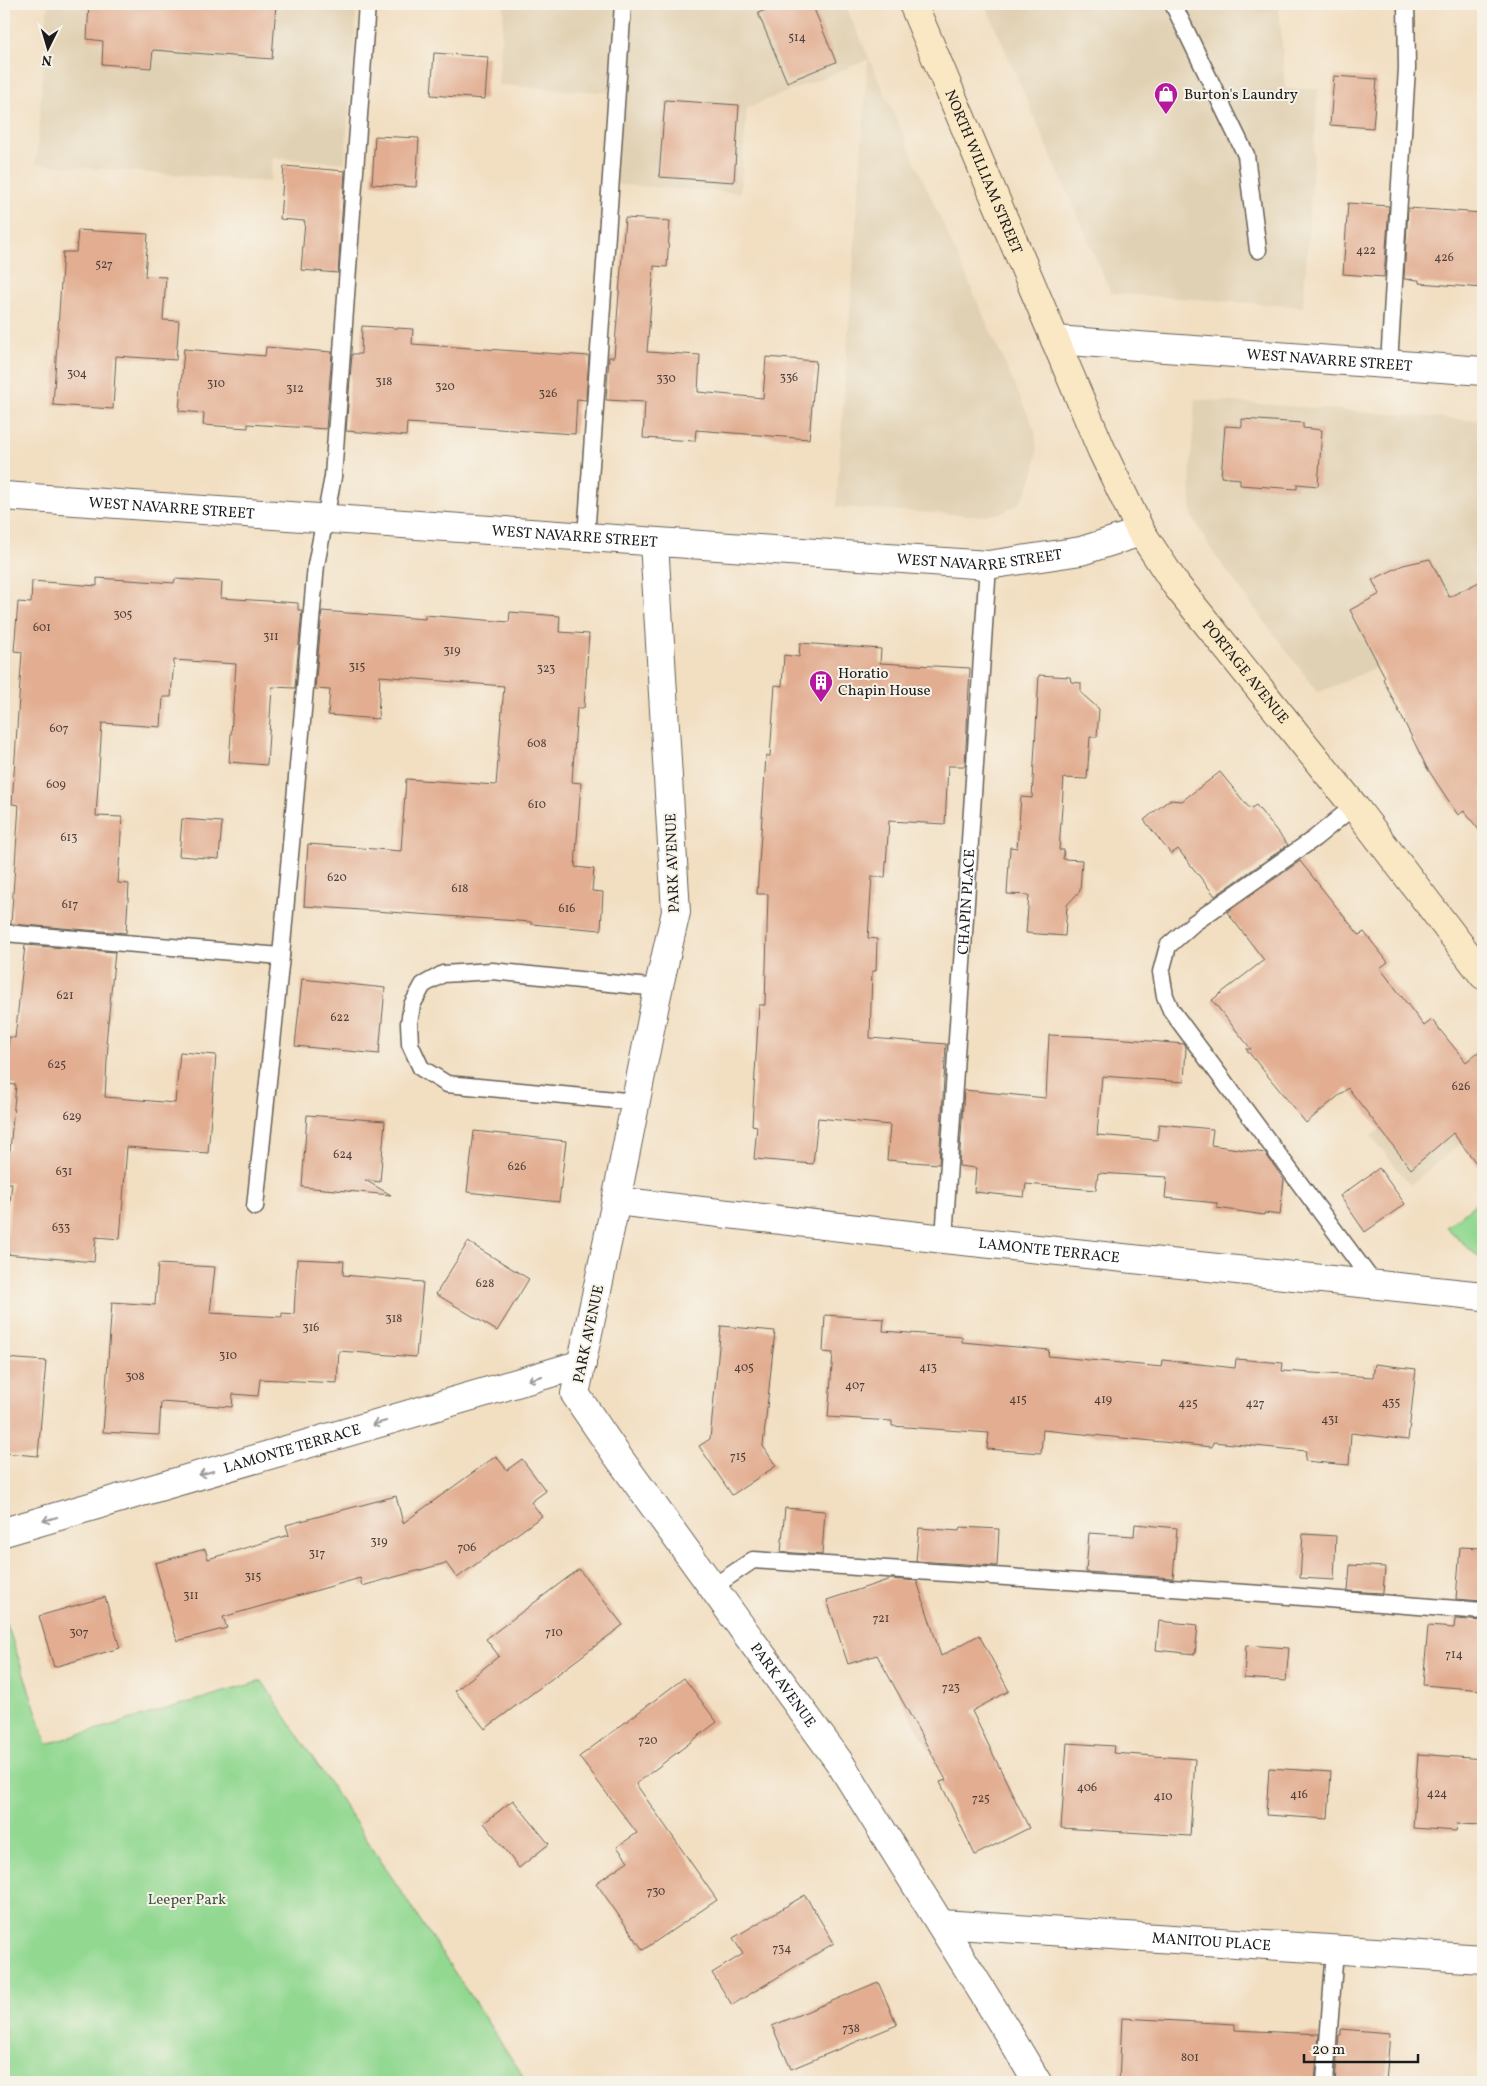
<svg xmlns="http://www.w3.org/2000/svg" width="1487" height="2086" viewBox="0 0 1487 2086" font-family="Vollkorn,serif">
<style>
.built{fill:#e1d1b4}
.green{fill:#92d891;stroke:#577a56}
.building{fill:#e2ad91}
.lines{fill:none;stroke-linecap:round;stroke-linejoin:round}
.service-casing{stroke:#676056;stroke-width:19}
.minor-casing{stroke:#676056;stroke-width:30}
.secondary-casing{stroke:#676056;stroke-width:30}
.service{stroke:#fff;stroke-width:16}
.minor{stroke:#fff;stroke-width:28}
.secondary{stroke:#fae7c3;stroke-width:28}
.oneway{stroke:#999}
.labels{text-anchor:middle;stroke-width:4;stroke-linejoin:round;paint-order:stroke}
.number-label{font-size:12px;fill:#4e4039}
.poi-label{font-size:15px;fill:#1c1c1c;stroke:#f7f3e8;text-anchor:start}
.street-label{font-size:15px;fill:#1c1c1c;stroke:#f7f3e8}
.park-label{font-size:15px;fill:#3f543f;stroke:#f7f3e8}
</style>
<rect width="100%" height="100%" fill="#f7f3e8"/>
<filter id="ink" filterUnits="userSpaceOnUse"><feTurbulence type="fractalNoise" baseFrequency=".02" numOctaves="2"/><feDisplacementMap in="SourceGraphic" scale="10" xChannelSelector="R" yChannelSelector="G"/><feConvolveMatrix kernelMatrix="1 2 1 2 8 2 1 2 1" color-interpolation-filters="sRGB"/></filter>
<filter id="wash" filterUnits="userSpaceOnUse"><feTurbulence type="fractalNoise" baseFrequency=".0096" numOctaves="4" result="noise"/><feDisplacementMap in="SourceGraphic" scale="20" xChannelSelector="R" yChannelSelector="G"/><feGaussianBlur stdDeviation="1.12" result="paint"/><feColorMatrix in="noise" values="0 0 0 0 0 0 0 0 0 0 0 0 0 0 0 0 0 1.4 0 .05"/><feComposite in="paint" operator="in"/></filter>
<g filter="url(#wash)">
<rect width="100%" height="100%" fill="#f2dfc2"/>
<g class="built">
<polygon points="48,4 357,4 345,163 273,158 270,182 36,164"/>
<polygon points="504,4 845,4 1035,431 1037,449 1035,468 1027,491 1017,505 1001,513 981,516 836,507 868,60 747,108 740,193 605,184 612,93 498,85"/>
<polygon points="985,4 1279,4 1285,89 1318,89 1303,307 1111,293"/>
<polygon points="1195,399 1483,421 1483,621 1318,693 1212,551 1192,516 1190,481"/>
<polygon points="1477,1050 1483,1059 1483,1125 1410,1185 1371,1136"/>
</g>
<g class="green">
<polygon points="1483,1198 1483,1257 1478,1257 1446,1227"/>
<polygon points="4,1615 47,1744 262,1681 527,2082 4,2082"/>
</g>
<g id="blocks">
<g class="building">
<polygon points="89,4 276,4 272,59 153,50 151,68 102,64 103,41 87,39"/>
<polygon points="780,4 812,4 836,62 787,82 758,13"/>
<polygon points="434,53 488,57 485,99 431,95"/>
<polygon points="1334,76 1377,79 1373,128 1330,125"/>
<polygon points="665,100 739,105 734,182 659,177"/>
<polygon points="375,136 419,138 416,187 372,184"/>
<polygon points="284,166 345,171 338,273 301,270 305,221 280,219"/>
<polygon points="1348,203 1389,206 1384,277 1343,274"/>
<polygon points="1408,208 1483,213 1483,288 1419,283 1419,280 1404,279"/>
<polygon points="625,218 670,221 667,267 654,266 647,352 700,355 698,392 763,398 766,357 816,361 809,439 696,430 695,441 643,438 645,402 606,400 609,357 614,357"/>
<polygon points="78,230 148,234 145,276 166,277 163,320 179,321 176,360 116,356 113,409 53,405 63,252 76,252"/>
<polygon points="362,326 413,329 412,344 589,356 586,400 577,399 575,434 407,423 406,436 346,431 352,354 361,354"/>
<polygon points="266,347 332,352 326,429 248,424 248,428 203,425 204,413 179,411 184,349 265,356"/>
<polygon points="1242,419 1303,423 1303,428 1322,430 1318,486 1297,484 1297,489 1240,485 1240,479 1221,477 1225,426 1242,427"/>
<polygon points="1430,559 1449,597 1483,580 1483,835 1464,811 1458,815 1427,768 1383,679 1385,677 1350,610 1380,594 1372,580 1403,565"/>
<polygon points="97,578 174,583 175,579 222,582 221,598 298,603 298,610 302,610 295,688 272,687 267,765 229,762 236,664 174,660 171,697 163,697 161,727 102,723 96,816 122,817 118,883 129,884 126,933 11,924 19,805 12,804 22,652 14,651 18,602 31,603 32,581 97,586"/>
<polygon points="322,611 425,619 425,615 509,622 510,612 560,616 559,632 589,634 584,708 577,708 572,782 581,783 575,867 594,869 592,891 603,892 601,930 531,924 531,922 304,906 308,844 401,851 406,779 496,785 504,686 380,676 378,719 328,715 330,690 315,689"/>
<polygon points="800,643 881,649 880,663 970,668 965,766 948,766 945,824 889,821 885,878 872,876 868,938 877,939 876,971 872,971 870,1038 946,1044 939,1164 887,1160 890,1125 818,1118 813,1164 754,1159 757,1126 752,1125 759,1005 765,1005 768,894 757,894 766,756 770,756 775,685 782,686 784,655 799,657"/>
<polygon points="1039,675 1070,677 1071,682 1081,683 1081,693 1099,709 1097,737 1090,737 1087,779 1064,778 1059,850 1064,850 1063,859 1082,860 1080,891 1067,905 1065,936 1026,933 1029,895 1007,894 1010,847 1017,848 1021,797 1032,798"/>
<polygon points="1220,772 1250,809 1256,805 1288,845 1215,896 1178,849 1171,854 1144,820 1169,800 1182,801"/>
<polygon points="182,819 222,822 219,859 179,856"/>
<polygon points="1300,861 1359,935 1364,932 1388,962 1380,968 1424,1026 1432,1020 1466,1062 1483,1048 1483,1172 1453,1133 1411,1169 1348,1088 1306,1123 1246,1049 1251,1049 1212,1000 1264,960 1227,912"/>
<polygon points="25,945 115,952 106,1043 108,1043 105,1097 175,1103 180,1052 216,1055 208,1153 127,1147 120,1239 96,1237 94,1262 5,1254 12,1183 4,1183 4,1150 10,1150 16,1085 6,1084 9,1037 15,1038"/>
<polygon points="302,979 385,988 379,1054 295,1046"/>
<polygon points="1049,1035 1103,1037 1184,1044 1186,1047 1184,1082 1102,1076 1097,1135 1157,1140 1159,1124 1213,1129 1211,1145 1265,1153 1284,1180 1280,1215 1264,1213 1264,1215 1217,1208 1217,1203 1165,1198 1167,1177 1098,1173 1096,1190 1026,1184 1024,1197 974,1192 976,1168 959,1166 964,1090 1046,1098"/>
<polygon points="307,1115 385,1121 380,1182 365,1180 391,1195 302,1187"/>
<polygon points="474,1131 566,1141 559,1202 467,1192"/>
<polygon points="1379,1168 1405,1204 1365,1232 1340,1196"/>
<polygon points="468,1242 529,1279 497,1331 436,1294"/>
<polygon points="297,1259 344,1261 343,1275 423,1282 416,1357 339,1351 337,1383 260,1379 258,1396 233,1394 232,1407 161,1402 159,1435 103,1432 112,1302 155,1305 158,1264 215,1267 210,1313 282,1317 282,1313 294,1314"/>
<polygon points="825,1315 884,1319 883,1331 962,1337 962,1342 1049,1350 1048,1356 1162,1367 1163,1360 1235,1368 1236,1359 1283,1363 1282,1371 1373,1377 1375,1364 1416,1369 1408,1440 1351,1433 1349,1465 1305,1461 1306,1451 1213,1442 1212,1447 1043,1430 1041,1453 987,1449 989,1433 892,1426 892,1421 828,1417 833,1353 823,1352"/>
<polygon points="721,1326 775,1331 763,1446 776,1466 732,1495 699,1446 710,1439"/>
<polygon points="4,1358 46,1361 38,1456 4,1453"/>
<polygon points="496,1456 507,1470 522,1459 546,1491 531,1502 542,1516 457,1578 446,1563 362,1586 360,1578 223,1617 227,1628 177,1641 155,1563 205,1549 208,1559 289,1535 286,1525 396,1496 403,1523"/>
<polygon points="785,1508 825,1511 822,1555 781,1552"/>
<polygon points="1135,1524 1177,1528 1173,1578 1086,1572 1089,1533 1134,1536"/>
<polygon points="960,1527 999,1529 997,1566 916,1561 919,1528 959,1531"/>
<polygon points="1303,1534 1336,1536 1334,1580 1300,1578"/>
<polygon points="1460,1547 1483,1548 1483,1601 1456,1599"/>
<polygon points="1350,1565 1385,1567 1383,1593 1348,1591"/>
<polygon points="579,1569 623,1625 485,1729 455,1691 499,1656 486,1639"/>
<polygon points="891,1579 917,1581 941,1656 979,1635 1009,1691 972,1711 1029,1828 975,1855 940,1782 946,1780 877,1655 848,1664 827,1600"/>
<polygon points="105,1597 120,1648 54,1667 39,1616"/>
<polygon points="1455,1619 1483,1621 1483,1690 1423,1685 1428,1626 1454,1628"/>
<polygon points="1159,1621 1198,1625 1195,1654 1156,1650"/>
<polygon points="1246,1645 1289,1648 1286,1681 1244,1678"/>
<polygon points="684,1678 717,1722 636,1784 717,1900 643,1950 596,1883 628,1861 617,1847 637,1833 579,1757"/>
<polygon points="1067,1743 1114,1746 1113,1753 1195,1759 1190,1836 1061,1828"/>
<polygon points="1418,1754 1483,1759 1483,1825 1457,1824 1456,1831 1413,1828"/>
<polygon points="1269,1768 1331,1772 1328,1819 1266,1815"/>
<polygon points="513,1800 549,1844 519,1868 484,1823"/>
<polygon points="805,1895 834,1943 732,2005 712,1973 743,1954 733,1938"/>
<polygon points="878,1982 897,2025 791,2069 772,2026"/>
<polygon points="1122,2018 1235,2024 1235,2030 1319,2034 1315,2082 1119,2082"/>
<polygon points="1341,2029 1390,2033 1386,2082 1335,2082 1339,2035 1341,2035"/>
</g>
</g>
</g>
<g filter="url(#ink)">
<use href="#blocks" fill-opacity="0" stroke="#676056" stroke-width="1"/>
<g class="lines">
<g class="service-casing">
<g id="service">
<polyline points="1173,4 1246,155 1258,250"/>
<polyline points="1389,364 1407,68 1406,4"/>
<polyline points="586,537 623,4"/>
<polyline points="1354,806 1315,838 1194,923 1168,946 1161,972 1165,996 1171,1010 1375,1285"/>
<polyline points="4,933 281,956"/>
<polyline points="636,1102 447,1084 421,1068 410,1044 409,1023 412,1005 423,985 443,974 492,971 658,988"/>
<polyline points="255,1207 281,956 316,565 333,477 367,4"/>
<path id="s1" d="M944,1239L988,565"/>
<polyline points="713,1587 753,1560 1276,1595 1483,1611"/>
<polyline points="1325,2082 1335,1950"/>
</g>
</g>
<g class="minor-casing">
<g id="minor">
<path id="s2" d="M1055,340L1483,371"/>
<path id="s3" d="M4,496L988,565L1081,551L1141,532"/>
<path id="s4" d="M654,542L676,912L657,994L616,1201L575,1394L616,1454L840,1763L1005,2028L1037,2082"/>
<path id="s5" d="M616,1201L944,1239L1483,1296"/>
<path id="s6" d="M4,1532L582,1364"/>
<path id="s7" d="M941,1924L1483,1959"/>
</g>
</g>
<g class="secondary-casing">
<g id="secondary">
<path id="s8" d="M913,4L1102,451L1141,532L1176,585L1354,806L1483,975"/>
</g>
</g>
<use href="#service" class="service"/>
<use href="#minor" class="minor"/>
<use href="#secondary" class="secondary"/>
</g>
<defs><path id="oneway-shaft" d="M-6 0H5M1.5-3L5.5 0L1.5 3" fill="none" stroke-width="1.6" stroke-linecap="round" stroke-linejoin="round" transform="scale(1.25)"/></defs>
<g class="oneway">
<use href="#oneway-shaft" transform="translate(535 1378) rotate(164)"/>
<use href="#oneway-shaft" transform="translate(379 1423) rotate(164)"/>
<use href="#oneway-shaft" transform="translate(206 1473) rotate(164)"/>
<use href="#oneway-shaft" transform="translate(50 1519) rotate(164)"/>
</g>
</g>
<defs>
<g id="shop-pin" transform="scale(1.25)"><path d="M0 17L-7.5 6A9.5 9.5 0 1 1 7.5 6Z" fill="#b5179e" stroke="#f7f3e8"/><path d="M-5-2.5h2.3a2.7 3.5 0 0 1 5.4 0H5L5.5 6h-11ZM-1.5-2.5h3a1.5 2.3 0 0 0-3 0Z" fill="#fff"/></g>
<g id="building-pin" transform="scale(1.25)"><path d="M0 17L-7.5 6A9.5 9.5 0 1 1 7.5 6Z" fill="#b5179e" stroke="#f7f3e8"/><path d="M-4-6H4V6H1V3H-1V6H-4ZM-2.5-4.3h1.7v1.8h-1.7ZM.8-4.3h1.7v1.8H.8ZM-2.5-1h1.7V.8h-1.7ZM.8-1h1.7V.8H.8Z" fill="#fff"/></g>
</defs>
<g fill-rule="evenodd">
<use href="#shop-pin" x="1166" y="94"/>
<use href="#building-pin" x="821" y="682"/>
</g>
<g class="labels">
<g class="number-label">
<text x="797" y="41">514</text>
<text x="1366" y="254">422</text>
<text x="1444" y="261">426</text>
<text x="104" y="268">527</text>
<text x="77" y="377">304</text>
<text x="789" y="381">336</text>
<text x="666" y="382">330</text>
<text x="384" y="385">318</text>
<text x="216" y="387">310</text>
<text x="445" y="390">320</text>
<text x="295" y="392">312</text>
<text x="548" y="397">326</text>
<text x="123" y="618">305</text>
<text x="42" y="631">601</text>
<text x="271" y="640">311</text>
<text x="452" y="654">319</text>
<text x="357" y="670">315</text>
<text x="546" y="672">323</text>
<text x="59" y="732">607</text>
<text x="537" y="747">608</text>
<text x="56" y="788">609</text>
<text x="537" y="808">610</text>
<text x="69" y="841">613</text>
<text x="337" y="881">620</text>
<text x="460" y="892">618</text>
<text x="70" y="908">617</text>
<text x="567" y="912">616</text>
<text x="65" y="999">621</text>
<text x="340" y="1021">622</text>
<text x="57" y="1068">625</text>
<text x="1461" y="1090">626</text>
<text x="72" y="1120">629</text>
<text x="343" y="1158">624</text>
<text x="517" y="1170">626</text>
<text x="64" y="1175">631</text>
<text x="61" y="1231">633</text>
<text x="485" y="1287">628</text>
<text x="394" y="1322">318</text>
<text x="311" y="1331">316</text>
<text x="228" y="1359">310</text>
<text x="744" y="1371">405</text>
<text x="928" y="1371">413</text>
<text x="135" y="1380">308</text>
<text x="855" y="1389">407</text>
<text x="1018" y="1403">415</text>
<text x="1103" y="1403">419</text>
<text x="1391" y="1406">435</text>
<text x="1188" y="1407">425</text>
<text x="1255" y="1407">427</text>
<text x="1330" y="1423">431</text>
<text x="738" y="1460">715</text>
<text x="379" y="1545">319</text>
<text x="467" y="1551">706</text>
<text x="317" y="1557">317</text>
<text x="253" y="1580">315</text>
<text x="191" y="1599">311</text>
<text x="881" y="1622">721</text>
<text x="79" y="1636">307</text>
<text x="554" y="1636">710</text>
<text x="1454" y="1658">714</text>
<text x="951" y="1691">723</text>
<text x="648" y="1744">720</text>
<text x="1087" y="1791">406</text>
<text x="1437" y="1797">424</text>
<text x="1299" y="1798">416</text>
<text x="1163" y="1800">410</text>
<text x="981" y="1802">725</text>
<text x="656" y="1895">730</text>
<text x="782" y="1952">734</text>
<text x="851" y="2032">738</text>
<text x="1190" y="2061">801</text>
</g>
<g class="poi-label">
<text x="1184" y="99">Burton's Laundry</text>
<text x="838" y="678">Horatio<tspan x="838" dy="17">Chapin House</tspan></text>
</g>
<g class="street-label">
<text dy="5" stroke="none"><textPath href="#s8" startOffset="182">NORTH WILLIAM STREET</textPath></text>
<text dy="5" stroke="none"><textPath href="#s2" startOffset="275">WEST NAVARRE STREET</textPath></text>
<text dy="5" stroke="none"><textPath href="#s3" startOffset="168">WEST NAVARRE STREET</textPath></text>
<text dy="5" stroke="none"><textPath href="#s3" startOffset="572">WEST NAVARRE STREET</textPath></text>
<text dy="5" stroke="none"><textPath href="#s3" startOffset="978">WEST NAVARRE STREET</textPath></text>
<text dy="5" stroke="none"><textPath href="#s8" startOffset="750">PORTAGE AVENUE</textPath></text>
<text transform="translate(672 863) rotate(-92)" y="5">PARK AVENUE</text>
<text dy="5" stroke="none"><textPath href="#s1" startOffset="338">CHAPIN PLACE</textPath></text>
<text dy="5" stroke="none"><textPath href="#s5" startOffset="436">LAMONTE TERRACE</textPath></text>
<text transform="translate(588 1334) rotate(-78)" y="5">PARK AVENUE</text>
<text dy="5" stroke="none"><textPath href="#s6" startOffset="300">LAMONTE TERRACE</textPath></text>
<text dy="5" stroke="none"><textPath href="#s4" startOffset="1221">PARK AVENUE</textPath></text>
<text dy="5" stroke="none"><textPath href="#s7" startOffset="271">MANITOU PLACE</textPath></text>
</g>
<g class="park-label">
<text x="187" y="1904">Leeper Park</text>
</g>
</g>
<rect width="1487" height="2086" fill="none" stroke="#f7f3e8" stroke-width="20"/>
<g transform="translate(48 48) rotate(185)" stroke="#f7f3e8" stroke-width="4" paint-order="stroke">
<path d="M0-4L9 19L0 12L-9 19Z" fill="#1c1c1c"/>
<text y="-8" font-size="14" font-weight="bold" text-anchor="middle" fill="#1c1c1c">N</text>
</g>
<path d="M1304 2054v8h114v-8" fill="none" stroke="#1c1c1c" stroke-width="2.5"/>
<text x="1312" y="2054" font-size="15" fill="#1c1c1c" stroke="#f7f3e8" stroke-width="4" paint-order="stroke">20 m</text>
</svg>
